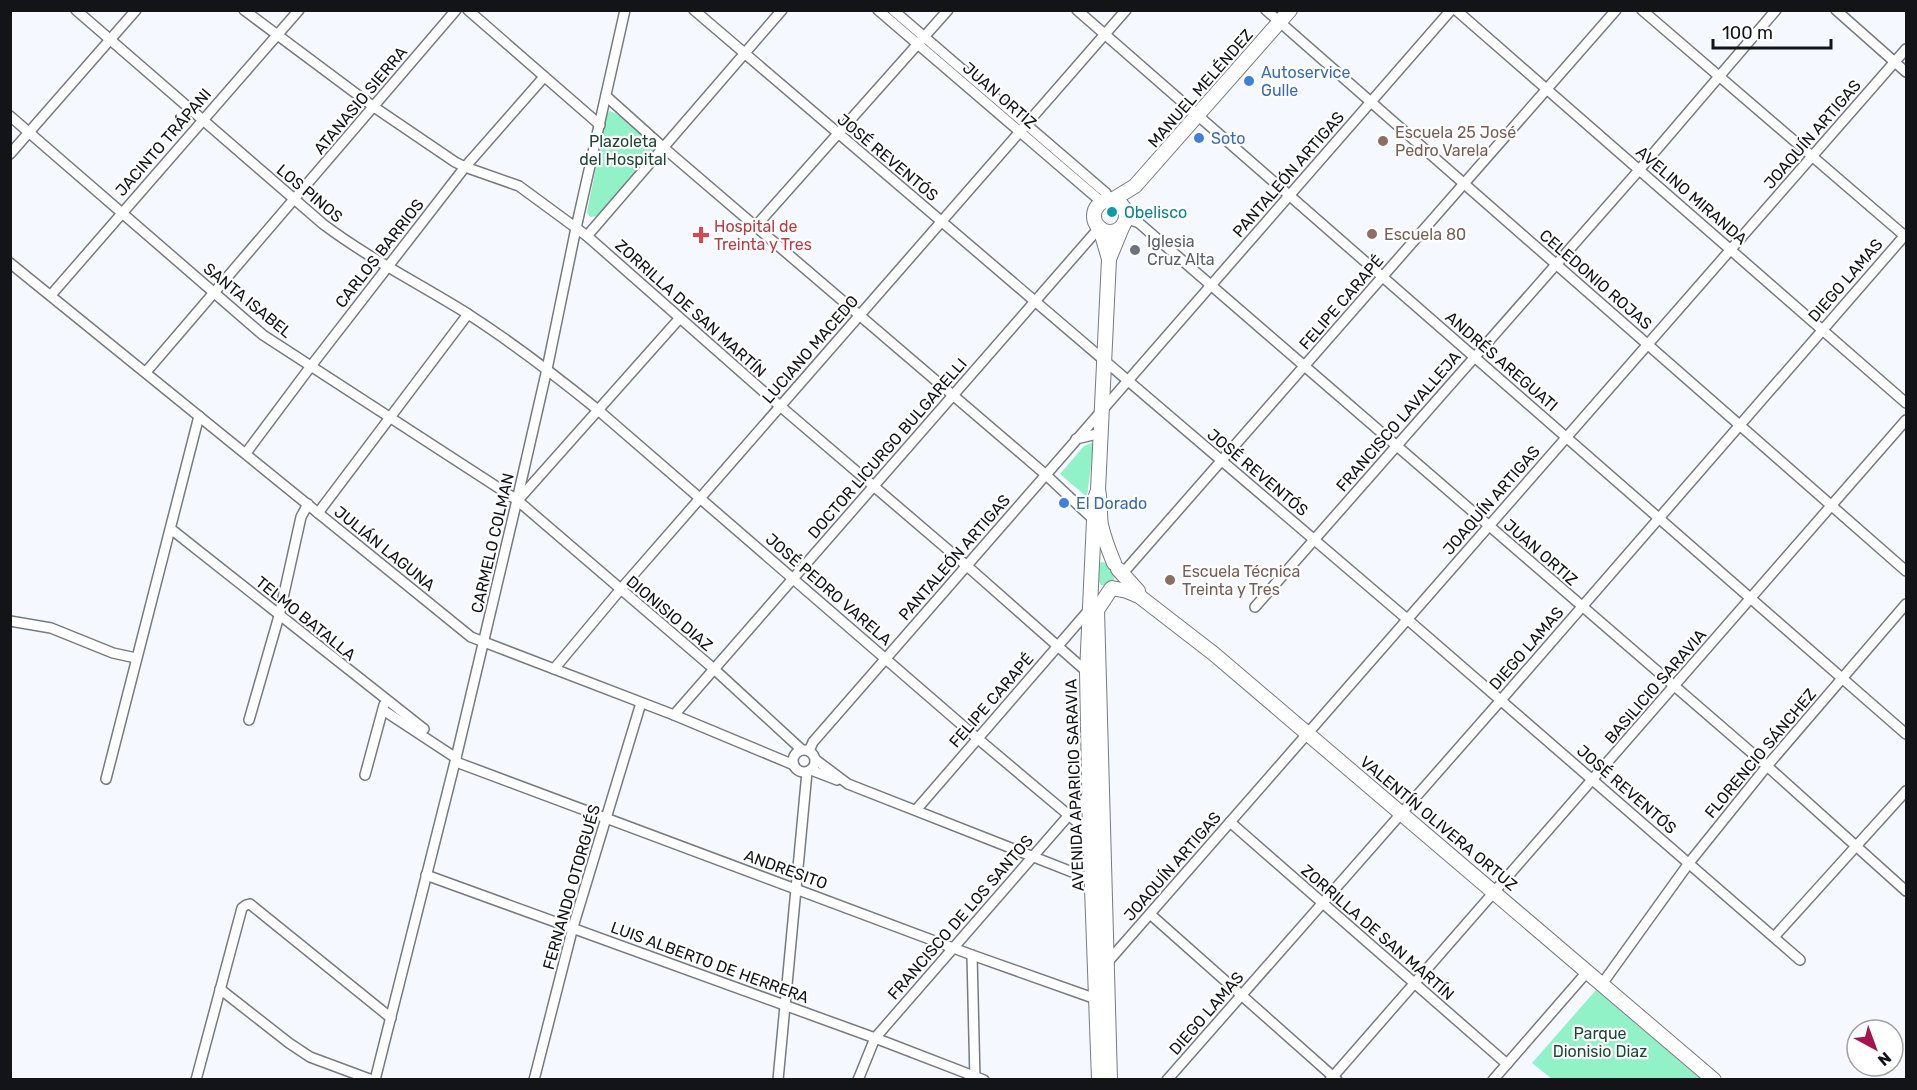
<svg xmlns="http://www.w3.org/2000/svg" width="1917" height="1090" viewBox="0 0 1917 1090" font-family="Rubik,sans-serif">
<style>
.green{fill:#91f1c7}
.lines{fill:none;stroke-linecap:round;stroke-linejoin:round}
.street-casing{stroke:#767b81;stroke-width:12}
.secondary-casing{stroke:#767b81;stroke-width:16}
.street{stroke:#fff;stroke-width:9}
.secondary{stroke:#fff;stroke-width:14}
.shop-dot{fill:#3f7fe0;stroke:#fff;stroke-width:2}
.education-dot{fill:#8d6e63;stroke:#fff;stroke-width:2}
.culture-dot{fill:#0f9aa8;stroke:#fff;stroke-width:2}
.health-dot{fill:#e0444e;stroke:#fff;stroke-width:2}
.worship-dot{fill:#6b7280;stroke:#fff;stroke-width:2}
.labels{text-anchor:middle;stroke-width:4.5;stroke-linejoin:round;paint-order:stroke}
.shop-label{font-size:16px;fill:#366cbe;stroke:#fff;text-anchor:start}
.street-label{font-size:16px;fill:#131417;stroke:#fff}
.education-label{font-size:16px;fill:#785e54;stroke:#fff;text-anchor:start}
.park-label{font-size:16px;fill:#1d4836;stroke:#fff}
.culture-label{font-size:16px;fill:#0d838f;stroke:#fff;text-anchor:start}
.health-label{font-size:16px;fill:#be3a42;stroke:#fff;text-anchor:start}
.worship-label{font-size:16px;fill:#5b616d;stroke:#fff;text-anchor:start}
</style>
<rect width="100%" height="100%" fill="#f5f9ff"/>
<g class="green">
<polygon points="610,111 617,114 654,146 654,150 598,216 590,217 587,212 607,114"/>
<polygon points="1094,442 1087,497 1060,474 1084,446"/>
<polygon points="1102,562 1107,563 1115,574 1113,583 1106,586 1101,585 1098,580 1098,564"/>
<polygon points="1596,990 1701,1079 1552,1079 1532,1063"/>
</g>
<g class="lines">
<g class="street-casing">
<g id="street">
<path d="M76,10L323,224C368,258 420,284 468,314C513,343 556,376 598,410L977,738L1090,833"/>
<polyline points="244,10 374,107 455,162 465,167 519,186 587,236 780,406 967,566 1087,672"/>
<polyline points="468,10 600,125"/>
<polyline points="694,10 1407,619 1800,960"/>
<polyline points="878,10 1097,198 1100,203"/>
<polyline points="893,10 1106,193 1110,200"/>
<polyline points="1077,10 1906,734"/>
<polyline points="1266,10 1906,571"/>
<polyline points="1456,10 1906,403"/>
<polyline points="1642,10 1906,237"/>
<polyline points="1836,10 1906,72"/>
<polyline points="606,96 664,148 1045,474 1094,520"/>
<polyline points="10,116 263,335 517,500 714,669 802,750"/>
<polyline points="10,154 136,10"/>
<polyline points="1126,218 1139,223 1767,766 1906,891"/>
<polyline points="755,227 948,10"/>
<polyline points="587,236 782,10"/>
<polyline points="10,263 471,637 674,715 794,765"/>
<polyline points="51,295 299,10"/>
<polyline points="146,372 456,10"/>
<polyline points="1076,439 1101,433"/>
<polyline points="246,453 311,366 465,167 544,77"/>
<polyline points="519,499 679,319"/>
<polyline points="318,513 468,314"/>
<polyline points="171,529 424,729"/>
<polyline points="1123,573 1616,10"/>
<polyline points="1255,607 1640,169 1776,10"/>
<polyline points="10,621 51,628 113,653 136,658"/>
<polyline points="554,669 620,590 1126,10"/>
<polyline points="383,710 456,758"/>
<polyline points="674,715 1099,228"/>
<polyline points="249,720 279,616 301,517 308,504"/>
<circle cx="804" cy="761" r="11"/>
<polyline points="809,751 813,742 1451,10"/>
<polyline points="816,760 848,784 1095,881"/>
<polyline points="456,762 972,955 1096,999 1101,998"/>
<polyline points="811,770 837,780"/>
<polyline points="365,775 384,705"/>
<polyline points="106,779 199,416"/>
<polyline points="916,810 1089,610"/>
<polyline points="1230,822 1507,1064"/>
<polyline points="426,875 875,1038 984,1080"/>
<polyline points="1150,914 1337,1080"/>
<polyline points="1774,937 1906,791"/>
<polyline points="972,955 975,1080"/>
<polyline points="1106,964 1906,49"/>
<polyline points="1602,984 1689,863 1767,766 1906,604"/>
<polyline points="220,989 289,1043 310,1057 372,1080"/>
<polyline points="196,1080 242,908 246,905 250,904 391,1018"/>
<polyline points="375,1080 456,758 517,500 547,369 576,228 625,10"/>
<polyline points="534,1080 573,927 641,703"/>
<polyline points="778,1080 807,772"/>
<polyline points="858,1080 875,1038 1069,815 1091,792"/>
<polyline points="1167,1080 1501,700 1906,234"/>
<polyline points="1330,1080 1906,420"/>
<polyline points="1493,1080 1587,972"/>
</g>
</g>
<g class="secondary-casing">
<g id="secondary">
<circle cx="1110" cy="216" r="16"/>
<polyline points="1112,200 1135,186 1290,10"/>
<path d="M1100,228L1109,259L1098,490C1101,502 1099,513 1101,525C1104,538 1109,551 1114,563"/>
<polyline points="1109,259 1123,225"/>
<polyline points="1098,490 1095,499 1087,672 1090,833 1099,1080"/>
<polyline points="1118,569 1138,591 1139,596"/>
<polyline points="1112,588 1127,591 1139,596 1214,654 1714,1080"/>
<polyline points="1110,1080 1097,610 1111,589"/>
</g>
</g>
<use href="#street" class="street"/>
<use href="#secondary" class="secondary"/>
</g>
<g class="shop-dot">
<circle cx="1249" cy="81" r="6"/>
<circle cx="1199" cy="138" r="6"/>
<circle cx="1064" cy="503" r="6"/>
</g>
<g class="education-dot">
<circle cx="1383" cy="141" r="6"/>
<circle cx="1372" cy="234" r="6"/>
<circle cx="1170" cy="580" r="6"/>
</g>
<circle class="culture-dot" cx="1112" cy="212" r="6"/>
<path class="health-dot" d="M698 226h6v6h6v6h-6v6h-6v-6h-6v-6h6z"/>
<circle class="worship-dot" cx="1135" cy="250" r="6"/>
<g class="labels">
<g class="shop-label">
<text x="1261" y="78">Autoservice<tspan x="1261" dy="18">Gulle</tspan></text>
<text x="1211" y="144">Soto</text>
<text x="1076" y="509">El Dorado</text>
</g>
<g class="street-label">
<text transform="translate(1200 88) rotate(-49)" y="6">MANUEL MELÉNDEZ</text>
<text transform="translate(1000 95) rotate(41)" y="6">JUAN ORTIZ</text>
<text transform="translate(360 100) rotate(-50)" y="6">ATANASIO SIERRA</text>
<text transform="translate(1812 134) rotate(-49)" y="6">JOAQUÍN ARTIGAS</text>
<text transform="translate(163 142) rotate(-49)" y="6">JACINTO TRÁPANI</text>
<text transform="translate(888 157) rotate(40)" y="6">JOSÉ REVENTÓS</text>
<text transform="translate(1288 174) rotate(-49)" y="6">PANTALEÓN ARTIGAS</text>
<text transform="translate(310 193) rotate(40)" y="6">LOS PINOS</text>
<text transform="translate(1692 195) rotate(41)" y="6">AVELINO MIRANDA</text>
<text transform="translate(379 253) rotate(-52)" y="6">CARLOS BARRIOS</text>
<text transform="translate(1596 279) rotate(41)" y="6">CELEDONIO ROJAS</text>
<text transform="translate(1845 280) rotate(-49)" y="6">DIEGO LAMAS</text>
<text transform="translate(248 300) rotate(39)" y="6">SANTA ISABEL</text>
<text transform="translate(1341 302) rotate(-49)" y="6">FELIPE CARAPÉ</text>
<text transform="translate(691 308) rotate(42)" y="6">ZORRILLA DE SAN MARTÍN</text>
<text transform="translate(810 349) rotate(-49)" y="6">LUCIANO MACEDO</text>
<text transform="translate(1502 361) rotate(41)" y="6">ANDRÉS AREGUATI</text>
<text transform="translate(1398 421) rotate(-49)" y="6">FRANCISCO LAVALLEJA</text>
<text transform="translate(887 448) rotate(-49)" y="6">DOCTOR LICURGO BULGARELLI</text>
<text transform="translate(1258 472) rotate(40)" y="6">JOSÉ REVENTÓS</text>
<text transform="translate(1491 500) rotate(-49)" y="6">JOAQUÍN ARTIGAS</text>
<text transform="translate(492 543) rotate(-77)" y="6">CARMELO COLMAN</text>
<text transform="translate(385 548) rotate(39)" y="6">JULIÁN LAGUNA</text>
<text transform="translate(1541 552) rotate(41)" y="6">JUAN ORTIZ</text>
<text transform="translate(954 557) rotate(-49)" y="6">PANTALEÓN ARTIGAS</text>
<text transform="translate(829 589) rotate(41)" y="6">JOSÉ PEDRO VARELA</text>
<text transform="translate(670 613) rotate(40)" y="6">DIONISIO DIAZ</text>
<text transform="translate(306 618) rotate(39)" y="6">TELMO BATALLA</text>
<text transform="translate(1526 648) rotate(-49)" y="6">DIEGO LAMAS</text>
<text transform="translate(1655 686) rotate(-49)" y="6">BASILICIO SARAVIA</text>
<text transform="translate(991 700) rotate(-49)" y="6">FELIPE CARAPÉ</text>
<text transform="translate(1760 753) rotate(-50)" y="6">FLORENCIO SÁNCHEZ</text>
<text transform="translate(1074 785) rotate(-92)" y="6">AVENIDA APARICIO SARAVIA</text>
<text transform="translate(1627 789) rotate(41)" y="6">JOSÉ REVENTÓS</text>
<text transform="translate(1439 823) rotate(40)" y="6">VALENTÍN OLIVERA ORTUZ</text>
<text transform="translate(1172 866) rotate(-49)" y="6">JOAQUÍN ARTIGAS</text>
<text transform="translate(786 869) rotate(20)" y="6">ANDRESITO</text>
<text transform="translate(571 887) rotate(-74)" y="6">FERNANDO OTORGUÉS</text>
<text transform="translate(960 917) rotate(-49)" y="6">FRANCISCO DE LOS SANTOS</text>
<text transform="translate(1378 932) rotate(41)" y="6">ZORRILLA DE SAN MARTÍN</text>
<text transform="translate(710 962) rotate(20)" y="6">LUIS ALBERTO DE HERRERA</text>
<text transform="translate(1206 1013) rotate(-49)" y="6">DIEGO LAMAS</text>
</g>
<g class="education-label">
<text x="1395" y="138">Escuela 25 José<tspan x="1395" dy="18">Pedro Varela</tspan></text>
<text x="1384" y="240">Escuela 80</text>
<text x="1182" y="577">Escuela Técnica<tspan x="1182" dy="18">Treinta y Tres</tspan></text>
</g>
<g class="park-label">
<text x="623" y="147">Plazoleta<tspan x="623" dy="18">del Hospital</tspan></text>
<text x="1600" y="1039">Parque<tspan x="1600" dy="18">Dionisio Diaz</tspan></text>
</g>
<g class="culture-label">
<text x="1124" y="218">Obelisco</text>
</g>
<g class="health-label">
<text x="714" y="232">Hospital de<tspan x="714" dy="18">Treinta y Tres</tspan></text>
</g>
<g class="worship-label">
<text x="1147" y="247">Iglesia<tspan x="1147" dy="18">Cruz Alta</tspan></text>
</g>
</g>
<rect width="1917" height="1090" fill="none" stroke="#131417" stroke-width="24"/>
<g transform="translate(1875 1048) rotate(139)"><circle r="28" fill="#ffffff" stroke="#a1a1a2" stroke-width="1.5"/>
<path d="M0-4.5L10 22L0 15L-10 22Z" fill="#a61450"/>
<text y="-9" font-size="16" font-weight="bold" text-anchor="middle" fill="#131417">N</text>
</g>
<path d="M1713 39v9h118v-9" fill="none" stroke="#131417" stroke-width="3"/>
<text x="1722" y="39" font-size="18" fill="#131417" stroke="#ffffff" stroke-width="4.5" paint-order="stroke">100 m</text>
</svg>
